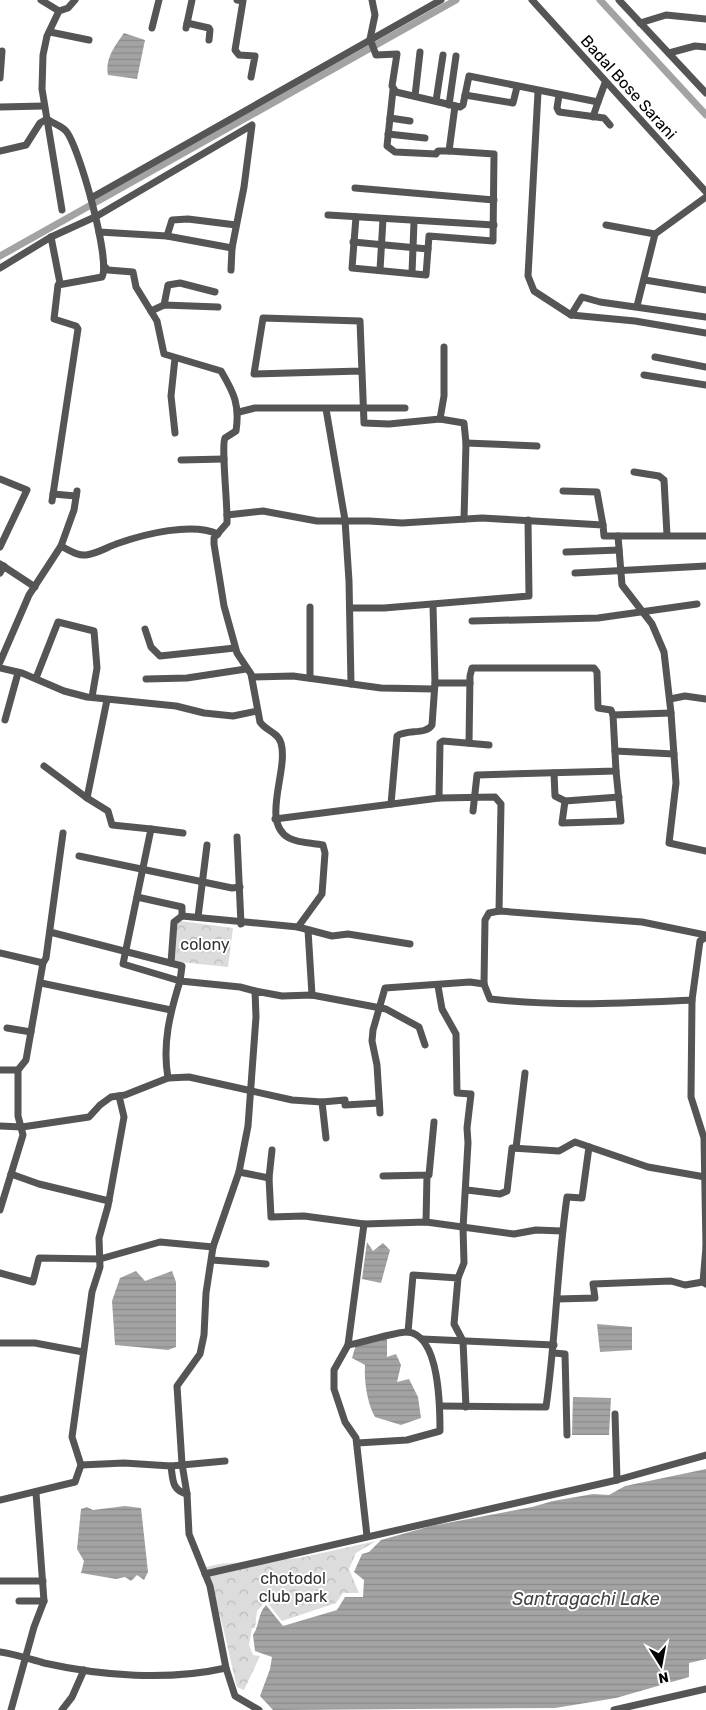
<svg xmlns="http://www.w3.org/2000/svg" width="706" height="1710" viewBox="0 0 706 1710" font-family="Rubik,sans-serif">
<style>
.park{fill:url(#park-crowns)}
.water{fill:url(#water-rules)}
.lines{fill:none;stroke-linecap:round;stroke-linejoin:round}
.canal{stroke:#a3a3a3;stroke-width:7}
.minor{stroke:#555;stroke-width:7}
.labels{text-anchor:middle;stroke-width:4;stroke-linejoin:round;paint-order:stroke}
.street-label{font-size:16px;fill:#000;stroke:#fff}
.park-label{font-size:16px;fill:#333;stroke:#fff}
.water-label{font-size:18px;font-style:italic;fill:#444;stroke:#fff}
</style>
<defs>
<pattern id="park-crowns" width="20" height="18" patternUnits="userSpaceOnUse" patternTransform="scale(1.25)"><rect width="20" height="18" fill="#dcdcdc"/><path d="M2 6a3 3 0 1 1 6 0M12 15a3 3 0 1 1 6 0" fill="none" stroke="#bbb"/></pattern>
<pattern id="water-rules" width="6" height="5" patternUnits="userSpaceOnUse" patternTransform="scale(1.25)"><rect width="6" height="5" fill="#a3a3a3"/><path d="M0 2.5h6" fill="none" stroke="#8b8b8b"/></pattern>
</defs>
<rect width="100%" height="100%" fill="#fff"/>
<g class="park">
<polygon points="173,920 233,928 228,967 171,961"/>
<path d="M376,1541L356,1553L349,1569L359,1593H343L336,1603L282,1621L266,1601L257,1611L255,1628H252L249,1645L253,1655L260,1656L244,1690L237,1687C227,1647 221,1606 202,1568L219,1564L299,1558Z"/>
</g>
<g class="water">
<path d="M124,33L145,40L137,79L108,75C105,58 115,46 124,33Z"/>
<polygon points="367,1242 373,1251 383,1243 390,1250 381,1283 362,1279"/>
<polygon points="136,1271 145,1281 172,1271 176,1282 176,1347 168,1350 115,1345 112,1301 120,1278"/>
<polygon points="597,1324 632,1327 632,1350 600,1352"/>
<path d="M387,1338V1357L396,1354L401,1365L397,1382L409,1379L418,1397L421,1418L401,1425L375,1417C367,1403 364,1381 365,1365L352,1358L357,1341Z"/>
<polygon points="573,1397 611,1398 609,1435 572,1435"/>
<path d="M706,1469V1659L689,1663V1677L616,1698L555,1708L273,1710L260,1696L270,1669L272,1657L255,1651L253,1635C260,1625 257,1615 266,1605L283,1626L337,1610L345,1597H363L364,1580L354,1572L362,1554L369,1552L381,1540L431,1526L532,1507L553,1501L593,1494L609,1495L625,1486Z"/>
<polygon points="125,1506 141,1508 148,1572 144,1580 137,1575 131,1581 125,1577 116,1579 81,1573 84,1561 77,1549 81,1509 87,1507 93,1510"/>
</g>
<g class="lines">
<g class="canal">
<polyline points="600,0 706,115"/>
<polyline points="0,256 456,0"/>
</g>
<g class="minor">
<polyline points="41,0 59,11"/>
<polyline points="237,0 243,1 235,50 239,55 255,56 251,77"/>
<polyline points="372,0 375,15 370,39 376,55 397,54 392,86 396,92 460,107 463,105 469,76 598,102 605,83"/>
<polyline points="532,0 706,192"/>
<polyline points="619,0 706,93"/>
<polyline points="187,23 209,28 210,30 209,40"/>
<polyline points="640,23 666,15 706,19"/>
<polyline points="152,28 159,0"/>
<polyline points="186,28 192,0"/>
<polyline points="50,32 89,40"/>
<polyline points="669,53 695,46 706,47"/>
<polyline points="0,78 2,51"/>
<polyline points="393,90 387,146 395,152 436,154 438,151 449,151 455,106"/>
<polyline points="538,92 528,276 534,291 571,315 635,321 706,333"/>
<polyline points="465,95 513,103 517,87"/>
<polyline points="559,95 557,108 559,112 604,118 610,125"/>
<polyline points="415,96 420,52"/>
<polyline points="436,101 443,55"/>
<polyline points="449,105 456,56"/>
<polyline points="0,107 44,106"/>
<polyline points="593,117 598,102"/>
<polyline points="390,118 410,121"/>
<polyline points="388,134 425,138"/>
<path d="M0,151L26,145L40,123L47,119C52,123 62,126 66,131C79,146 111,261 102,277L58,285L54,319L76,326L78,329L52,501"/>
<polyline points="355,188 494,200"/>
<polyline points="91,198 441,0"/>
<polyline points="62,210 42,89 43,55 47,36 59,11 68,8 75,0"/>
<polyline points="328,215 494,225"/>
<polyline points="356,217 352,268 426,275 429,236 493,241 494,154 449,151"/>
<polyline points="606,225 655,234"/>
<polyline points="99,232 167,236 232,248"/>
<polyline points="167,236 172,220 188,219 236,225"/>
<polyline points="51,237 60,283"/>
<polyline points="353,242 428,249"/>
<path d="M104,266L108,270L133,272L136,287L157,321L164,354L221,371C234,393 240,405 236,431L225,438C221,445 228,509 227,523L214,538V544L224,606L237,653L251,674L260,722C266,731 278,732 281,743C289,770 260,822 289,838C298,843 312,843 323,845L325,853L322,894L298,927"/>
<polyline points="0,268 51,237 97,216 252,125 244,187 232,248 231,270"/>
<polyline points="380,270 383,219"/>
<polyline points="412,273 414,222"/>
<polyline points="645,280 706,290"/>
<polyline points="164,305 168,285 180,283 215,292"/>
<polyline points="637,306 655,234 706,197"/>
<polyline points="151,311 164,305 218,307"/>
<polyline points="571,315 582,297 600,302 706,317"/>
<polyline points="655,357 706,367"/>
<polyline points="175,358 171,396 175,433"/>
<polyline points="361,371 254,374 263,318 360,321 364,423 389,424 440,419 464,423 466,443 464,519"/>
<polyline points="644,375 706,385"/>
<polyline points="326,409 345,520 349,581 351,684"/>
<polyline points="239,412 255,408 405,408"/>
<polyline points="440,419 444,396 444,347"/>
<polyline points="466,443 537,446"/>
<polyline points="181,460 224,459"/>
<polyline points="634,472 659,476 664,480 667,535"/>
<polyline points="0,479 27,490 0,547"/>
<polyline points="563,491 597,492 603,525"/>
<polyline points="53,494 76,496"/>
<polyline points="227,515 263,511 317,521 369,521 402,523 482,518 603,525 604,536 706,536"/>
<polyline points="618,536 622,585 652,624 664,652 671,713 676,783 669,843 706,851"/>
<path d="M61,546C69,550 77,556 86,555C97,554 109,546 119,543C145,534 192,522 218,534"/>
<polyline points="566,552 619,550"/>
<polyline points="0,564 35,587"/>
<polyline points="0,573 4,566"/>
<polyline points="575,573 706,566"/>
<polyline points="310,607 310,678"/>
<polyline points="350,608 384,608 529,596 528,520"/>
<polyline points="472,621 598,618 697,604"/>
<polyline points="145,629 151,647 160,656 235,648"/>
<polyline points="0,662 29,595 61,546 74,510 77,491"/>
<polyline points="0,668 22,673 64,691 87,697 176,706 204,713 233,716 257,711"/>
<polyline points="252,677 293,676 381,688 434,689"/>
<polyline points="36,678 58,622 94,631 97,668 92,697"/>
<polyline points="146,679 187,678 246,669"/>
<polyline points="435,683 470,683"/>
<polyline points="670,699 685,696 706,699"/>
<polyline points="5,720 18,673"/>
<polyline points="469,743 470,676 472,668 594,668 597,672 598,708 611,710 613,715"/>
<polyline points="615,751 674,754"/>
<polyline points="44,766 87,798 107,700"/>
<polyline points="554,773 555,796 565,801 562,823 621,821 616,771"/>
<path d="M87,798L108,811L112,825L151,829L123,964L180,981C170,1013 162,1044 168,1078"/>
<polyline points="439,798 440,743 443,741 489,745"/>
<polyline points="565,801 619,797"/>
<path d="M391,804L397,736C407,729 426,735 432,725L435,683L433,605"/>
<polyline points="473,811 477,775 616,771 613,715 671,713"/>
<polyline points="275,819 439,798 495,797 501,804 499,911"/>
<polyline points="151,829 183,833"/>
<polyline points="237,837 241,924"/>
<polyline points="79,856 232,888 240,887"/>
<polyline points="137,897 182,907 182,916"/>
<polyline points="198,917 207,845"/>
<polyline points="308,930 312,995"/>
<polyline points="50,932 182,966 180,981 240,987 255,991"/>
<polyline points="706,937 700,941 692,1000 691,1097 704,1138 706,1247"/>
<polyline points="0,953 43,963"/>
<polyline points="171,963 174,922 182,916 298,927 332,936 348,934 410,944"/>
<polyline points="41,983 171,1010"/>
<polyline points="438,986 442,1009 456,1034 457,1093 471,1094 467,1128 468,1143 463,1228 464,1263 458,1278"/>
<path d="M692,1000C625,1003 557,1007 490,999L484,984L485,920L489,913L499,911L642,922L706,935"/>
<polyline points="7,1028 31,1032"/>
<polyline points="0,1070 18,1070"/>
<polyline points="322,1102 326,1138"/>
<polyline points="380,1113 377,1065 372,1041 373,1030 385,988 470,982 484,984"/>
<polyline points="0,1126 22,1127 89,1117 100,1105 111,1097 125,1095 168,1078 189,1077 292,1100 322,1102 345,1100 345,1105 379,1103"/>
<polyline points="516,1148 525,1073"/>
<polyline points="272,1150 269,1178 271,1217 304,1216 364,1224 426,1222 514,1234 536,1230 562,1231"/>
<polyline points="239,1172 269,1178"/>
<polyline points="11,1174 39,1184 109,1201"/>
<polyline points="383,1176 429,1175 434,1122"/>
<polyline points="467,1190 500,1194 507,1191 512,1148 559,1151 575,1142 648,1167 705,1177"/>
<polyline points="0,1210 23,1135 18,1116 18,1070 26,1060 43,963 46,958 63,833"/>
<polyline points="426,1222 427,1175"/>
<polyline points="364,1224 348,1345 334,1370 334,1389 345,1422 356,1438 367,1536"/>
<polyline points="212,1260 266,1264"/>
<polyline points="0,1273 33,1282 39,1258 100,1259 160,1242 213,1247"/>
<polyline points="703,1282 706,1247"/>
<polyline points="557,1299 595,1298 593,1284 671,1281 685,1285 703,1282 706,1284"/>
<polyline points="408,1332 413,1275 458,1278 454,1324 463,1341 466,1407"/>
<polyline points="422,1339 554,1345"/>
<polyline points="0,1343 35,1343 83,1352"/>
<path d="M348,1345C361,1343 398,1331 408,1332C440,1336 440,1408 440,1431L407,1440L357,1443"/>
<polyline points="554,1353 565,1354 567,1435"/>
<path d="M440,1406L546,1407C556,1337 557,1267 567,1197L582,1198L589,1147"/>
<polyline points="615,1414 617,1480"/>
<polyline points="81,1465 124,1463 171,1466 225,1461"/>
<path d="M171,1466C173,1481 172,1490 187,1494"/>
<polyline points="0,1500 75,1482 81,1465 72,1437 92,1292 100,1267 99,1238 108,1206 124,1117 119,1096"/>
<polyline points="205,1574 617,1480 706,1455"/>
<polyline points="0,1581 43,1581"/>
<polyline points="19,1601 44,1601"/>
<path d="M0,1652C15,1654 29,1659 44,1663C102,1676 168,1681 226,1668"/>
<polyline points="11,1710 34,1627 44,1601 36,1493"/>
<polyline points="62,1710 72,1697 84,1670"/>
<polyline points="259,1710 235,1696 226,1668 210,1586 189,1534 187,1494 182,1464 177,1386 200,1354 204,1335 206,1293 213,1247 239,1172 248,1126 256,1017 255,991 282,996 312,995 386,1009 419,1027 425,1045"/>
<polyline points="614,1710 706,1689"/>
</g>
</g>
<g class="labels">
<g class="street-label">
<text transform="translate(629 87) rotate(48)" y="6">Badal Bose Sarani</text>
</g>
<g class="park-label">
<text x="205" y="950">colony</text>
<text x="293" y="1584">chotodol<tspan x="293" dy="18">club park</tspan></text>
</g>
<g class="water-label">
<text x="586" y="1605">Santragachi Lake</text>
</g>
</g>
<g transform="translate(661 1665) rotate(169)" stroke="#ffffff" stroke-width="4" paint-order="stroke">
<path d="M0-4L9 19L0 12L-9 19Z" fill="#000000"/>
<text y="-8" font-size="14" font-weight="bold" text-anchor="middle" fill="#000000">N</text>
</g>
</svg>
